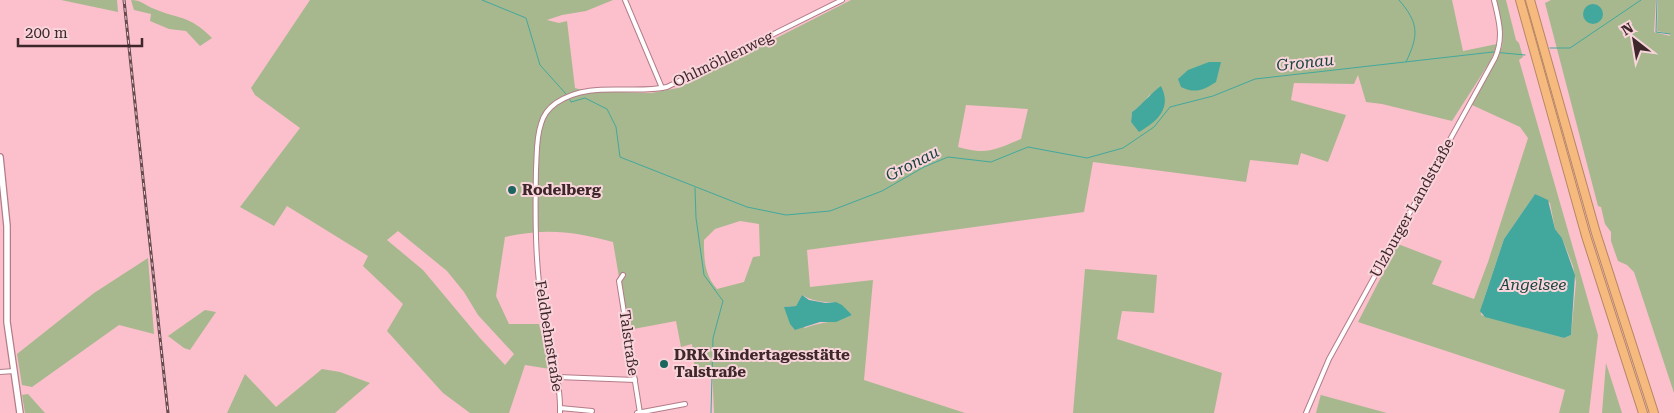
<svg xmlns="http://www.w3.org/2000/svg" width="1674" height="413" viewBox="0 0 1674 413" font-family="'Roboto Serif',serif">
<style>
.green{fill:#a7b88e;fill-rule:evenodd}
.water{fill:#42a89d}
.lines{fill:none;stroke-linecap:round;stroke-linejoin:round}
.stream{stroke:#42a89d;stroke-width:1}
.street-casing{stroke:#b27c88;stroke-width:6}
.secondary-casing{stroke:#b27c88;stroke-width:8}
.highway-casing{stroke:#b58762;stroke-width:10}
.street{stroke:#fff;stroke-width:4}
.secondary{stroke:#fff;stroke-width:5.5}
.highway{stroke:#f6ba7f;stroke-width:8}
.rail-casing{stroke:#684a4f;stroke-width:3}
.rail{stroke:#f9d5db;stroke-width:1;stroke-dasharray:4;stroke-linecap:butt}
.poi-dot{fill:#1b665e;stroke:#f9d5db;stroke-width:2}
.labels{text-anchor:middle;stroke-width:4;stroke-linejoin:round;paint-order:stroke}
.street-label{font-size:15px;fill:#3d272b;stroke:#f9d5db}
.poi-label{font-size:15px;font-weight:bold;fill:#3d272b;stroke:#f9d5db;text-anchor:start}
.water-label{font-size:16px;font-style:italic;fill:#184540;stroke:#f9d5db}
</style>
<rect width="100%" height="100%" fill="#fbc0cc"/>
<g class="green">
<polygon points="61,0 117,0 118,12"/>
<path d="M131,0C141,0 143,4 152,8C180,20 188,14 212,38L200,46L186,31L169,29L150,21L151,14L134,10Z"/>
<path d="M310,0H613L586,11L562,15L547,20L559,23L567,21L575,88L586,91L651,93L678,88L851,0H1452L1463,51L1497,44L1491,60L1452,121L1382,104L1366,102L1358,75L1354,84L1294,83L1291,100L1346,115L1328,162L1301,153L1298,165L1250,160L1246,182L1093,162L1084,212L807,250L810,287L873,280L864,380L965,413H714L712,368L695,371L692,344L681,347L676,321L628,330L613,242C573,231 546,228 505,237L496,296L509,324H539L550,369L525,365L509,413H470L443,393L387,331L403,304L363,266L368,256L287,206L274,226L240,207L300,128L255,95L251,88ZM1150,94L1140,131H1139L1131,122L1132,112L1143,104ZM966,105L1028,109L1021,139C995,150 986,155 958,147ZM740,221L759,224L760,256L753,257L744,282L717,289C704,274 704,259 704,240L715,229ZM398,231L447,271L464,292L478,315L514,354L505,365L479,337L423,270L387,240ZM802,295C812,301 825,303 836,302L852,315C835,323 822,321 805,328L784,307L796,306Z"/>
<path d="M1494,0H1506L1516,40L1519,43L1523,57L1519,60L1598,335L1589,413H1559L1565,390L1358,322L1398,244L1442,261L1432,284L1474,299L1488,262L1528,138L1520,127L1472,105L1502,47L1503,33ZM1535,194L1550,203L1555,229L1562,238L1573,266L1576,282L1571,335L1564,338L1481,315L1483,302L1504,239Z"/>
<polygon points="1551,0 1656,0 1654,32 1670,36 1670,34 1657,31 1658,0 1674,0 1674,393 1634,272 1627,265 1618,261 1611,241 1611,232 1605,224 1601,207 1598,206 1545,3"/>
<polygon points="148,258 154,334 119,325 32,387 22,385 17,354 94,293"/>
<polygon points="1085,269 1157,275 1154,313 1122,311 1117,339 1222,373 1214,413 1073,413"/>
<polygon points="205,310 216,312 190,350 184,348 168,336"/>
<polygon points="1606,363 1622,413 1602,413"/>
<polygon points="322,369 340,372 370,383 335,413 227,413 245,374 276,407"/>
<polygon points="28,394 45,413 25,413 22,395"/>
<polygon points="1321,394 1321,395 1387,413 1316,413"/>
</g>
<g class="water">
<circle cx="1593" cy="14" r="10"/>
<path d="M1209,62H1221L1216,82C1204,90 1195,94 1181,87L1178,79L1188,70Z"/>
<path d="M1161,86C1172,108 1158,121 1139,132L1131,122L1132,112C1143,104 1150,94 1161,86Z"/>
<polygon points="1535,194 1548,200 1555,229 1562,238 1575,275 1571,335 1564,338 1485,317 1480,311 1504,239"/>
<polygon points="802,295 809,300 826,303 836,302 842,305 852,315 836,322 820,322 795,330 790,324 784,307 796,306"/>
</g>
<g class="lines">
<g class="stream">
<polyline points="482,0 526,18 540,65 567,95"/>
<path d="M1399,0C1419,23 1419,35 1406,62"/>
<polyline points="1657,0 1656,32 1670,34"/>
<polyline points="1550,48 1570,48 1641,0"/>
<polyline points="569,98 571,102 585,98 607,109 616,127 620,157 747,207 786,215 830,211 882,191 924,167 948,157 991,162 1028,147 1087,158 1123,148 1154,127 1170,107 1213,96 1255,79 1493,52 1525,55"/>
<polyline points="695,188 696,218 704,275 723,301 713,338 711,413"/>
</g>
<g class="street-casing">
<g id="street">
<polyline points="625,0 662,88"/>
<polyline points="623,275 619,281 640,413"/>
<polyline points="0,372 14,371"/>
<polyline points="558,377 635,380"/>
<polyline points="560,408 592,411"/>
<path d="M560,413C561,379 549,346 543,312C535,266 535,216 536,169C537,154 536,138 541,124C543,116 549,108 556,103C590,80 631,95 667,87L842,0"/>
<polyline points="637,413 685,404"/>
<path d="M1306,413L1329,359L1495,58C1504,37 1499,21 1494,0"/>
</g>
</g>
<g class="secondary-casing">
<polyline id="secondary" points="0,157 7,226 7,322 20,413"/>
</g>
<g class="highway-casing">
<g id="highway">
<polyline points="1520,0 1586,236 1643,413"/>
<polyline points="1530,0 1596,233 1654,413"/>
</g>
</g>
<use href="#street" class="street"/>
<use href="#secondary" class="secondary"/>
<use href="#highway" class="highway"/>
<g class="rail-casing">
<polyline id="rail" points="124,0 168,413"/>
</g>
<use href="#rail" class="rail"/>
</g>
<g class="poi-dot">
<circle cx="512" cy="190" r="5"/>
<circle cx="664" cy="364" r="5"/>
</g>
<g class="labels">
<g class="street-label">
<text transform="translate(723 59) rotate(-26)" y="5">Ohlmöhlenweg</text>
<text transform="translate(1412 208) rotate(-61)" y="5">Ulzburger Landstraße</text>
<text transform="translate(549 336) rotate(81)" y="5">Feldbehnstraße</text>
<text transform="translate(629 343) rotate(82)" y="5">Talstraße</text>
</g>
<g class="poi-label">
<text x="522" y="195">Rodelberg</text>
<text x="674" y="360">DRK Kindertagesstätte<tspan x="674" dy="17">Talstraße</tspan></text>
</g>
<g class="water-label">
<text transform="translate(1305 62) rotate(-6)" y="6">Gronau</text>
<text transform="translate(912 163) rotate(-27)" y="6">Gronau</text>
<text x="1533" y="290">Angelsee</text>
</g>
</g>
<g transform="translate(1634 40) rotate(329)" stroke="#f9d5db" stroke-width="4" paint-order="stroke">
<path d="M0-4L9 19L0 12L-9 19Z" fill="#3d272b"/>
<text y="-8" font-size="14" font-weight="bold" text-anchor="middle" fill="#3d272b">N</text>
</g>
<path d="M18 38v8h124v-8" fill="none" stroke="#3d272b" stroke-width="2.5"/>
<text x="25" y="38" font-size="15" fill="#3d272b" stroke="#f9d5db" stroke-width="4" paint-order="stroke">200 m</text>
</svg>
